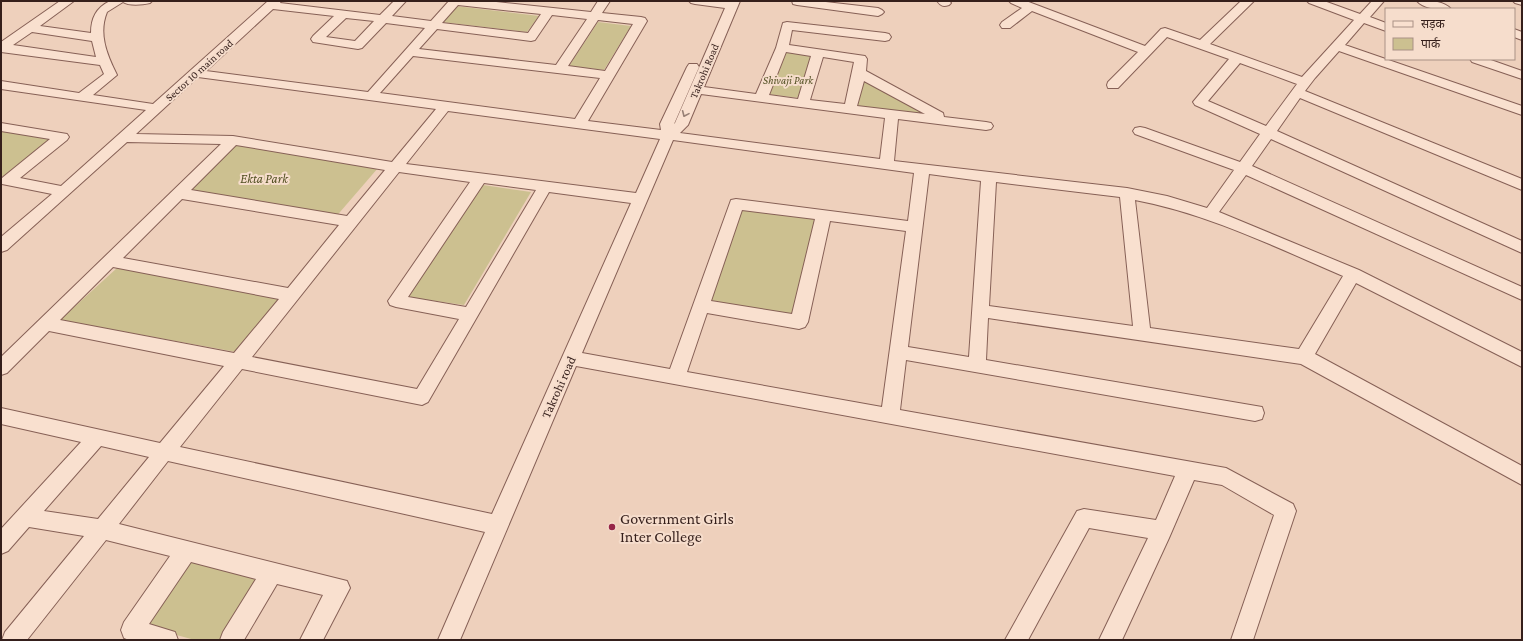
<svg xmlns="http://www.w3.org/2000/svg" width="1523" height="641" viewBox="0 0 1523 641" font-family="'Crimson Pro','Noto Sans Devanagari',serif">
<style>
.green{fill:#ccc090}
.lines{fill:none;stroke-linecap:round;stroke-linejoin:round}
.minor-casing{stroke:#866056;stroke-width:2}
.minor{fill:#f9e0cf;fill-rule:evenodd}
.oneway{stroke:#978075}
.poi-dot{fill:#962548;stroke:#f6ddcc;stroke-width:1.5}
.labels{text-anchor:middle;stroke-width:4;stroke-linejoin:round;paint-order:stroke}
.far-street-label{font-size:11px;fill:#351f1b;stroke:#f6ddcc}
.far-park-label{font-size:11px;font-style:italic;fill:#514f21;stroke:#f6ddcc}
.park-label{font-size:13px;font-style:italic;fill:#514f21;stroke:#f6ddcc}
.street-label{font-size:13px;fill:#351f1b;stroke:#f6ddcc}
.near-poi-label{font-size:16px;fill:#351f1b;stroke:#f6ddcc;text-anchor:start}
</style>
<rect width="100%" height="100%" fill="#eed0bc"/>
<g class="green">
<polygon points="456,6 539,16 527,32 442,22"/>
<polygon points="598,22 631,26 604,70 569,66"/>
<polygon points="784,50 812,54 799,98 767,94"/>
<polygon points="861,76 933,115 854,106"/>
<polygon points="1,128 55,137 6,176 1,176"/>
<polygon points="234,143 378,168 334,219 181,194"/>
<polygon points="483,185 531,192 464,305 407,297"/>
<polygon points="742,208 815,218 794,316 710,303"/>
<polygon points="117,268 279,299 236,352 60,320"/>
<polygon points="188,559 260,578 222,640 195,640 143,626"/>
</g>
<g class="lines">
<g class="minor-casing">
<g id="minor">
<path d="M60,1H74L40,26L91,33C91,18 96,8 110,1H152L150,3C142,5 129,6 123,2L107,12C98,34 107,55 117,75L93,95L153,104L268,1H281L280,3L380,15L394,1H406L392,16L431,21L449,1H487L591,12L598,1H610L602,13L641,17L645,18L647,21L588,121L661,130L660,124L687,67L689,64H697L699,67L674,124L675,123L725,8L695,4L691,3L689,1H740L704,87L756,94L776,48L783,23L787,22L885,33L889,34L891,37L889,40L885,41L792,30L789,45L865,56L867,59L866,71L943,113L944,117L986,122L991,123L993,126L991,129L986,130L898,119L894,161L1127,188L1167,196L1207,208L1234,170L1135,134L1133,131L1135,128L1140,127L1145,128L1240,162L1260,134L1195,105L1193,102L1229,59L1167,37L1118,88H1108L1107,85L1108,82L1138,52L1032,11L1010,28H1002L1000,25L1002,22L1022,8L1011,3L1009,1H1026L1145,46L1161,29L1165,28L1200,40L1241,1H1254L1210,44L1302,77L1354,20L1309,3L1307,1H1324L1360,14L1372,1H1384L1370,17L1386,23V31L1364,23L1345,45L1522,106V115L1339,51L1315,78L1305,91L1522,179V190L1300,98L1277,131L1522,241V253L1271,139L1252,166L1522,287V300L1246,175L1219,212L1359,270L1522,352V367L1356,283L1315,354L1522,466V485L1301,364L988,318L986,360L1262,407L1264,413L1262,419L1255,421L906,360L900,410L1226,468L1293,504L1296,511L1253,640H1231L1274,515L1222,485L1194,480L1169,538L1122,640H1099L1148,538L1089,528L1028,640H1005L1077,511L1084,509L1156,520L1175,476L576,366L460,640H438L485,532L168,461L119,524L347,581L350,588L323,640H300L323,595L277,584L244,640H220L223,632L256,579L191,562L149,624L175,632L178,640H129L124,638L121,630L124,622L170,556L106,540L27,640H2L5,632L84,536L29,527L8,551L1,554V529L81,442L1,424V408L160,443L224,366L49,331L7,373L1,375V357L221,144L127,142L7,250L1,252V237L52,194L2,184V178L50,139L1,131V123L67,134L69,137L67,140L20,178L61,186L146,110L1,89V81L79,93L104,74L100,65L1,52V42ZM458,5L541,14L528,33L442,23ZM273,9L334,16L313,36L311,39L313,42L358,49L362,48L386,23L425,28L368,92L206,71ZM552,15L587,19L556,65L419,49L437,29L531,41L535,40ZM346,18L374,21L355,41L326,37ZM598,20L633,24L605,71L568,66ZM32,32L92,41L96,57L13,45ZM786,52L811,56L798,99L769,95ZM413,56L600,78L575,119L380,93ZM823,57L854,62L845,104L810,100ZM1240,63L1297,84L1266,126L1208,101ZM198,77L436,109L392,162L233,136L136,134ZM864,81L925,114L857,106ZM701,94L885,118L880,159L680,133L688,125ZM448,111L660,139L636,193L406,164ZM673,140L914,173L908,221L736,199L731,200L670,369L582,353ZM236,145L385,170L347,216L191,190ZM399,172L470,182L388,301L390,305L396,307L459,319L417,389L252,357ZM929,174L981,181L969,357L908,347ZM996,182L1120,197L1133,326L989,306ZM484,183L536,190L466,307L408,297ZM549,192L631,203L492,514L180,447L242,369L422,405L428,402ZM182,199L339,225L288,288L123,258ZM1135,200C1209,214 1275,247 1343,276L1299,349L1150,328ZM742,210L815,219L792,314L711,301ZM830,221L906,231L882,407L687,372L707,313L799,329L805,327L808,322ZM113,267L279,299L234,353L60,320ZM101,446L149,457L98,519L44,511Z"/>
<polygon points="792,1 817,1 878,8 882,10 884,12 882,14 878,16 797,5 793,4"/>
<path d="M937,1H949L951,3L949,5C943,7 941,6 937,1Z"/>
<path d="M1417,1C1428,1 1443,0 1451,9C1440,9 1425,10 1417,1Z"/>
<polygon points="1513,1 1522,1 1522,5 1515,3"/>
<polygon points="1514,29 1522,32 1522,40 1514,37"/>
<polygon points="1470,59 1488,59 1522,71 1522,79 1472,62"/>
</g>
</g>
<use href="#minor" class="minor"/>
</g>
<defs><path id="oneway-chevron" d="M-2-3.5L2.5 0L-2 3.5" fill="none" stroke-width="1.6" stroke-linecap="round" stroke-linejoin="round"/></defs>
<use class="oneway" href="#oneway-chevron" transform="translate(685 114) rotate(114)"/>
<circle class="poi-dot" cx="612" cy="527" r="4"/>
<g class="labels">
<g class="far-street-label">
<text transform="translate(199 70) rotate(-42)" y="4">Sector 10 main road</text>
<text transform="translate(704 71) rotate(-67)" y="4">Takrohi Road</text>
</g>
<g class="far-park-label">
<text x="788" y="84">Shivaji Park</text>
</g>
<g class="park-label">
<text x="264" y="183">Ekta Park</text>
</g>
<g class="street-label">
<text transform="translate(558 387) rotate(-66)" y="5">Takrohi road</text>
</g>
<g class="near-poi-label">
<text x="620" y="524">Government Girls<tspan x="620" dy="18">Inter College</tspan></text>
</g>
</g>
<rect width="1523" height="641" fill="none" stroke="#351f1b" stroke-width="4"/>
<rect x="1385" y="8" width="130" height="52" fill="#f6ddcc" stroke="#a99185"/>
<rect x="1393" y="21" width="20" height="6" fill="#f9e0cf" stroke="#a99185"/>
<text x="1421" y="28" font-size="12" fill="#351f1b">सड़क</text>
<rect x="1393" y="38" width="20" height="12" fill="#ccc090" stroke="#a99185"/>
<text x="1421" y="48" font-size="12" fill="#351f1b">पार्क</text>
</svg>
